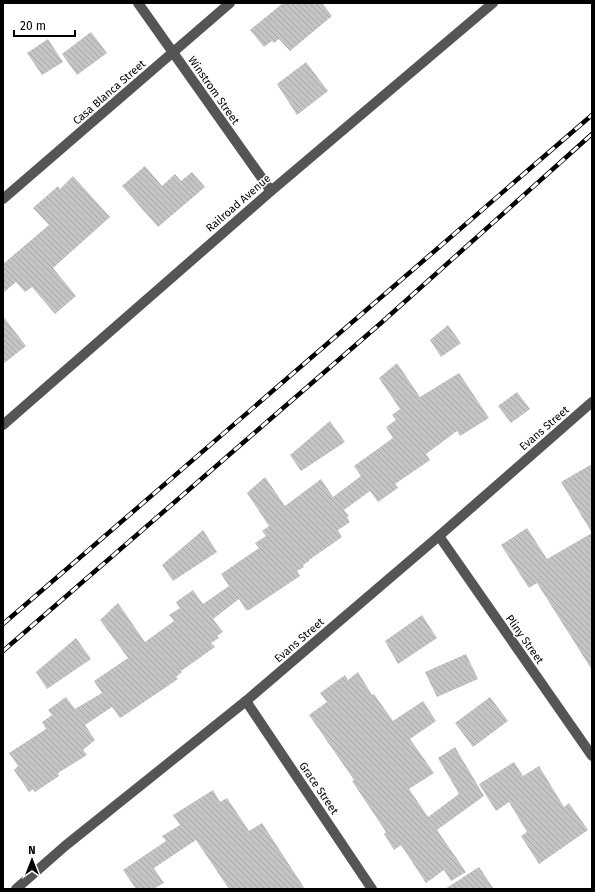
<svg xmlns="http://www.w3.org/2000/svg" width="595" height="892" viewBox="0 0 595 892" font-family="'Fira Sans',sans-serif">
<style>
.building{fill:url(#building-back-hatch)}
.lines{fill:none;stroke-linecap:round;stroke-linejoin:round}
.minor{stroke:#555;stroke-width:10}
.rail-casing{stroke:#000;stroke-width:4.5}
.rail{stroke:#fff;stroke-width:3;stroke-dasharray:9;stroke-linecap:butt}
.labels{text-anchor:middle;stroke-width:3;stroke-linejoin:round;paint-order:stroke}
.street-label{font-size:11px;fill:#000;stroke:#fff}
</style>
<defs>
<pattern id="building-back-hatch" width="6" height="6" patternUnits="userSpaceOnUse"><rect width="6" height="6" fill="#c4c4c4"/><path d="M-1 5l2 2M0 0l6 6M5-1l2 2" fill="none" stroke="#a7a7a7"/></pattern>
</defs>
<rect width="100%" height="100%" fill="#fff"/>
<g class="building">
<polygon points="283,3 322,3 332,16 290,51 279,39 274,43 272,41 264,47 250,30"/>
<polygon points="91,32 107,53 77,75 62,54"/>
<polygon points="48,39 63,62 42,75 27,53"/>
<polygon points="306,62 328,91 297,115 277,84"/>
<polygon points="145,166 162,186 175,174 181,181 192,172 205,187 158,227 122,186"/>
<polygon points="73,176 110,217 53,268 76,296 55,314 32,287 25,292 16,282 3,293 3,264 49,225 33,208 58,186 60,189"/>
<polygon points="3,316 26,346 3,364"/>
<polygon points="448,325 461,343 441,357 430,340"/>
<polygon points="397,363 420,397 459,373 489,418 460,436 457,431 426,454 430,460 395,484 398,488 378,502 370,491 344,510 349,516 347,517 350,522 338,530 342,537 309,560 309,561 303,565 304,567 297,571 300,576 249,610 246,610 239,599 213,619 223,632 217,636 219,638 211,643 215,647 181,671 182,672 176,677 178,679 122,717 120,718 112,707 85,725 95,740 83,750 87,755 58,773 59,776 35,792 33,789 29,792 14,770 18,766 9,753 46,729 42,722 52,715 48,710 66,697 75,709 102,693 94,681 128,658 100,620 118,603 145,642 174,621 169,615 180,608 176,602 193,590 203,604 229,586 221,574 259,548 255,543 266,536 262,531 269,526 247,493 265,477 285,506 321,479 333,497 361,476 354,466 393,438 386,427 396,420 392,415 400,409 379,378"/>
<polygon points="517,392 530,409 511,423 498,406"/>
<polygon points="330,421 345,442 301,471 290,455"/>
<polygon points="592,464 592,670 537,583 529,588 501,545 527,528 547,559 592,533 561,482"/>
<polygon points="203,530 217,552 173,581 162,565"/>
<polygon points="422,615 437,638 398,664 385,641"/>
<polygon points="76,638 91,659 47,689 36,672"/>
<polygon points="466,654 478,679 437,697 425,672"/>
<polygon points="358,672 372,695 374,694 393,721 423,701 436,721 410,739 434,773 409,789 428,817 459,794 438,758 455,747 484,796 437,830 466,872 451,881 444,870 426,883 401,845 394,850 384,834 386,832 352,781 354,780 309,715 327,702 320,693 345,675 348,680"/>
<polygon points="490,697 508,721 473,747 455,723"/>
<polygon points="514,762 523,776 539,766 564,807 569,803 588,830 539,864 521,836 527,832 509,802 496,811 479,784"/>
<polygon points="213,790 220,802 227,798 249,831 262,823 305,889 229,889 196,840 154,868 164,883 153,889 136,889 123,870 166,841 162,836 180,825 173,815"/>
<polygon points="479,867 494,889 445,889"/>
</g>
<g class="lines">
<g class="minor">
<polyline points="138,3 271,191"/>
<polyline points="3,199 230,3"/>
<polyline points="3,425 271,191 493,3"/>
<polyline points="439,536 592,756"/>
<polyline points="246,701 372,889"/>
<polyline points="16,889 65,846 246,701 439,536 592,402"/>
</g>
<g class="rail-casing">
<g id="rail">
<polyline points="3,624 592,115"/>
<polyline points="3,651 381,323 592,134"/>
</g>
</g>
<use href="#rail" class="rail"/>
</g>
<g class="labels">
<g class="street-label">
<text transform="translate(214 90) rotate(55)" y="4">Winstrom Street</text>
<text transform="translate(109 92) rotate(-41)" y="4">Casa Blanca Street</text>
<text transform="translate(238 203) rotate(-41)" y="4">Railroad Avenue</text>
<text transform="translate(544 428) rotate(-41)" y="4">Evans Street</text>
<text transform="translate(525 639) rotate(55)" y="4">Pliny Street</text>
<text transform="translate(299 640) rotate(-41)" y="4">Evans Street</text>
<text transform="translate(319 788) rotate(56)" y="4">Grace Street</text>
</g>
</g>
<rect width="595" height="892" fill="none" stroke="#000000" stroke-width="8"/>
<g transform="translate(32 860)" stroke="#ffffff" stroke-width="3" paint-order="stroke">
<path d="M0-3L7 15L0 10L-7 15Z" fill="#000000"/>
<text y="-6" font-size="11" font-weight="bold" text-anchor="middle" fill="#000000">N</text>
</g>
<path d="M14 30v6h61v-6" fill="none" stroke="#000000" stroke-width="2"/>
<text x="20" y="30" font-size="12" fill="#000000" stroke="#ffffff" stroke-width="3" paint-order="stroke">20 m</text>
</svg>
